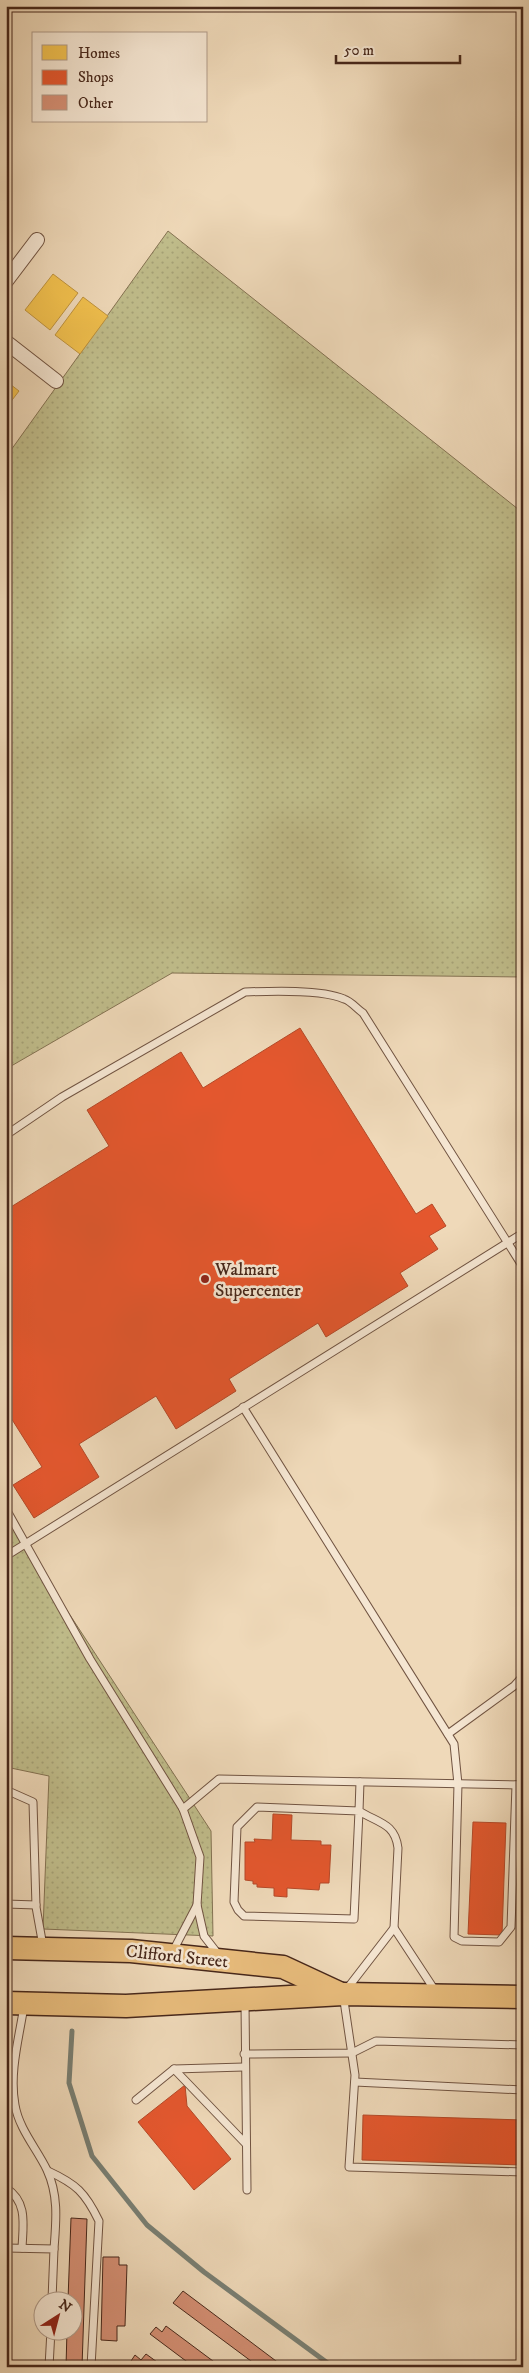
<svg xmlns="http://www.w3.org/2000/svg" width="529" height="2373" viewBox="0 0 529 2373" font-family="'IM FELL DW Pica',serif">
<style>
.grass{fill:url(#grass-dots);stroke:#847252}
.homes{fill:#f2c14e;stroke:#bf933e}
.shops{fill:#e4572e;stroke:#b54928}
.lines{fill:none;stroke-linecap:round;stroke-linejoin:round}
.stream{stroke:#797f73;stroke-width:5}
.building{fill:#d58f74;stroke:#47271a}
.lane-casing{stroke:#715442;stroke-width:9}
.street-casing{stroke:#715442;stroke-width:16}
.primary-casing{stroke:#47271a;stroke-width:25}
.lane{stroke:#f5e6d2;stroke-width:7}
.street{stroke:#f5e6d2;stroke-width:14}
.primary{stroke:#e8bc7c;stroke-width:22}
.poi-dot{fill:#8f2418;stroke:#f5e6d2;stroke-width:2}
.labels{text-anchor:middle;stroke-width:5;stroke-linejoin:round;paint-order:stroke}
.poi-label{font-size:18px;fill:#47271a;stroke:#f5e6d2;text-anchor:start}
.street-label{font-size:18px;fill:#47271a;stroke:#f5e6d2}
</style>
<defs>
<pattern id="grass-dots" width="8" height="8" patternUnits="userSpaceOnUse" patternTransform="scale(1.25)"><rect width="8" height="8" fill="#c0bd8b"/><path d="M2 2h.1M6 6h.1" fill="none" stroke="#a6a277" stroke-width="1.8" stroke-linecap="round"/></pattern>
</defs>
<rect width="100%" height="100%" fill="#efd9b9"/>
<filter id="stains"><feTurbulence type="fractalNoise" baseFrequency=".004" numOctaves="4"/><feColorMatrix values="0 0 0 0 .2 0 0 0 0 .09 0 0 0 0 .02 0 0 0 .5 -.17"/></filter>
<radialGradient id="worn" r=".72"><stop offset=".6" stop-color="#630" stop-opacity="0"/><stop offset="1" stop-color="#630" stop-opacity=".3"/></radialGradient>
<g class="grass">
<polygon points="168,231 523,513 523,977 172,973 6,1069 6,457"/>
<polygon points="6,1517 211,1831 213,1936 43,1929 49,1776 6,1767"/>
</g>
<g class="homes">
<polygon points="53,274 78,293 50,330 25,310"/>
<polygon points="83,297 108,316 80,354 55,335"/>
<polygon points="6,381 19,391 6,408"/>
</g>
<g class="shops">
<polygon points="300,1028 416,1214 432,1204 446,1226 429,1236 438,1249 400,1273 408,1286 326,1337 318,1323 229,1379 236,1391 176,1429 156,1396 79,1444 99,1477 34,1518 13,1485 42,1467 6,1410 6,1210 109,1146 87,1110 181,1052 203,1088"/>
<polygon points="273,1814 292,1815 291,1840 321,1841 321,1845 331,1845 329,1883 320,1883 319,1890 287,1888 287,1897 274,1896 274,1888 257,1887 257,1884 253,1884 253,1881 245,1880 245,1842 255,1842 254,1839 272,1840"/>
<polygon points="473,1822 506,1823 502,1935 468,1934"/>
<rect x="6" y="1829" width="4" height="58"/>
<polygon points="185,2085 187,2106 231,2159 194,2190 138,2122"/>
<polygon points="363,2115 523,2120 523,2165 362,2160"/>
</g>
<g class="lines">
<polyline class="stream" points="72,2031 69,2083 92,2156 147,2225 204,2272 333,2367"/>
</g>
<g class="building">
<polygon points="71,2218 87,2219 82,2367 66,2367 67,2330 72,2330 72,2300 68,2300"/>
<polygon points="103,2257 119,2257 119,2265 127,2265 125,2326 117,2326 117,2341 101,2340"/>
<polygon points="183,2291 284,2367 259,2367 173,2303"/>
<polygon points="166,2326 221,2367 194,2367 150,2334 156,2327 162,2332"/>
<polygon points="146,2354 164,2367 127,2367 135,2355 141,2360"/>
</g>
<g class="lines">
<g class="lane-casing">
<g id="lane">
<path d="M6,1135L62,1097L245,992C270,991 322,989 344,999C351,1001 357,1009 363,1013L523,1267"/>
<polyline points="243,1407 454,1744 458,1784 454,1937 462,1941 499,1942 511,1927 516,1785"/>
<polyline points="6,1509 90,1659 183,1809 200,1857 197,1905 204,1936 218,1954"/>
<polyline points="6,1556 523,1233"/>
<polyline points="448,1734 514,1686 523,1676"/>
<path d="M360,1782L359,1811L257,1807L237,1827L234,1902L238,1910L244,1916L354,1919L359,1811C378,1823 395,1823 398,1848L394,1928L343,1994L355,2075L349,2167L523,2172"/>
<polyline points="6,1790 33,1802 36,1907 43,1946"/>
<polyline points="183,1809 219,1779 523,1785"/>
<polyline points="6,1904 36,1905"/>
<polyline points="394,1928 436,1992"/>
<polyline points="173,1951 197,1905"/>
<polyline points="245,2003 247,2190"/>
<path d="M24,2006C19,2038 9,2073 15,2105C19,2129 37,2149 47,2170C59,2196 56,2222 54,2249"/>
<polyline points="244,2054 352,2053 376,2041 523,2045"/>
<polyline points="174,2069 246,2144"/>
<polyline points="355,2082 523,2090"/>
<polyline points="136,2100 174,2069 244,2067"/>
<path d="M48,2171C76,2184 85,2192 99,2221L91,2367"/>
<path d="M6,2188C28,2202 23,2225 22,2248"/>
<polyline points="6,2248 54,2249 52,2300"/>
<polyline points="49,2367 51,2330"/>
</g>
</g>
<g class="street-casing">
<g id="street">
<polyline points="6,281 37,240"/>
<polyline points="6,342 56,381"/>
</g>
</g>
<g class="primary-casing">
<g id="primary">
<polyline points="6,1948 131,1951 283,1967 339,1993"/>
<polyline points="6,2003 126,2006 343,1994 523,1997"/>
</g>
</g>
<use href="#lane" class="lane"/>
<use href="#street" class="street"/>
<use href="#primary" class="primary"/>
</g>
<circle class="poi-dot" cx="205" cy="1279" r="5"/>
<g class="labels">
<g class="poi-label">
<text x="215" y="1275">Walmart<tspan x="215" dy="21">Supercenter</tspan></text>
</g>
<g class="street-label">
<text transform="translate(177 1956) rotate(6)" y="6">Clifford Street</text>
</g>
</g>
<rect width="529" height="2373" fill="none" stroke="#efd9b9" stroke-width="25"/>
<rect x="8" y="8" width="514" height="2358" fill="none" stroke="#47271a" stroke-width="2.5"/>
<rect x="12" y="12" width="504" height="2348" fill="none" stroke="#47271a"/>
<rect x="32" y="32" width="175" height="90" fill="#f5e6d2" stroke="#af9a88"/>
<rect x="42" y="45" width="25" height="15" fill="#f2c14e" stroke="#af9a88"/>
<text x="78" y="58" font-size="15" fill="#47271a">Homes</text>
<rect x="42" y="70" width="25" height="15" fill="#e4572e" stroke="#af9a88"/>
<text x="78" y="82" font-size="15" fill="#47271a">Shops</text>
<rect x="42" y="95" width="25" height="15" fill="#d58f74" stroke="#af9a88"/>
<text x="78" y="108" font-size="15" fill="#47271a">Other</text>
<g transform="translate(58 2316) rotate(36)"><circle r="24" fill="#f5e6d2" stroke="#af9a88"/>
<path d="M0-4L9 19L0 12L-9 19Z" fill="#8f2418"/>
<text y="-8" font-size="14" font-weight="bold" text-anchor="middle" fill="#47271a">N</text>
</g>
<path d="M336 55v8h124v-8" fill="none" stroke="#47271a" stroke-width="2.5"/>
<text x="344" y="55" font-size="15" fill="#47271a" stroke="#f5e6d2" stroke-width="4" paint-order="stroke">50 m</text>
<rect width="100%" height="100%" filter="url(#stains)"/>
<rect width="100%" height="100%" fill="url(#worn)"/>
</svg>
